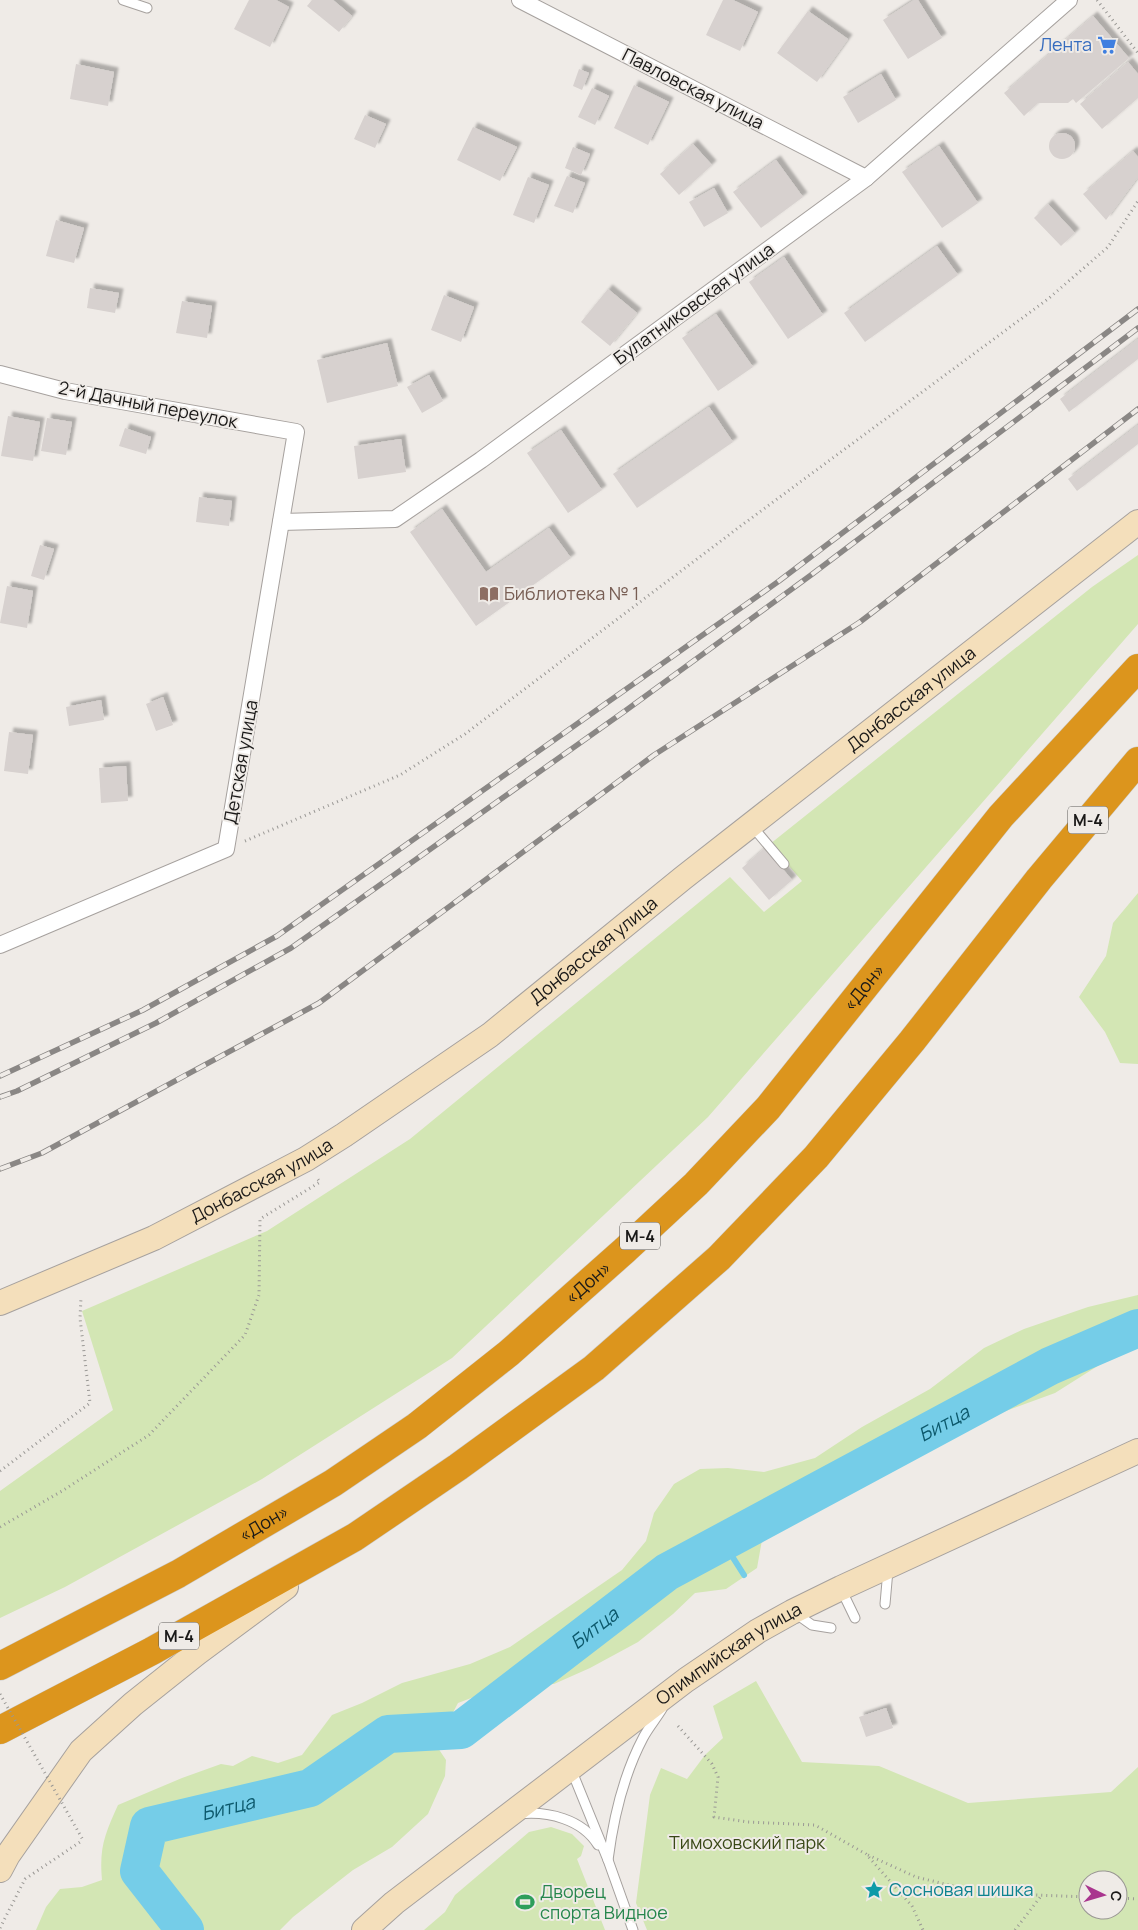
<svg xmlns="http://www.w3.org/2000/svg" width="1138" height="1930" viewBox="0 0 1138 1930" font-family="Manrope,sans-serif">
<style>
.green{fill:#d3e6b4;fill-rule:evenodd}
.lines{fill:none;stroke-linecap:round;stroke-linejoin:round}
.stream{stroke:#75cde8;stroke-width:6}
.river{stroke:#75cde8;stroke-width:38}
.building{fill:#d7d1cf;filter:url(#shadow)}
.lane-casing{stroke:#a6a19e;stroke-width:11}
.street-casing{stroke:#a6a19e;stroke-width:18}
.secondary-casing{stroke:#a6a19e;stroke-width:26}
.highway-casing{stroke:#c8c8c8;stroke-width:29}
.path{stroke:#9a9895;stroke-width:3;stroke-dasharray:1 4;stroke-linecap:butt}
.lane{stroke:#fff;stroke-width:9}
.street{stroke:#fff;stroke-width:16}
.secondary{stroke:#f4dfbb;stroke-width:24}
.highway{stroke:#dc951d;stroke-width:28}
.rail-casing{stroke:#8a8785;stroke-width:5.5}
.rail{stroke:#efebe7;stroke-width:4;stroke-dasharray:11;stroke-linecap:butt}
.path-bridge{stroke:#9a9895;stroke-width:3;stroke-dasharray:1 4;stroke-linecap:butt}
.labels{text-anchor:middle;stroke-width:4;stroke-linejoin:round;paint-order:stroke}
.shield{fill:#efebe7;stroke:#5a5856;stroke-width:1}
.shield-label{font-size:16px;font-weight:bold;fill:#1a1918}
.shop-label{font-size:18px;fill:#366cbe;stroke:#efebe7;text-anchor:end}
.street-label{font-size:18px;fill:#1a1918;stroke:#efebe7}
.education-label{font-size:18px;fill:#785e54;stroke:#efebe7;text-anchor:start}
.park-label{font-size:18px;fill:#394817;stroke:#efebe7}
.culture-label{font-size:18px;fill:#0d838f;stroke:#efebe7;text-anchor:start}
.leisure-label{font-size:18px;fill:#27864d;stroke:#efebe7;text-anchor:start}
.water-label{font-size:19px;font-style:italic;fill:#0c586b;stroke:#efebe7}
</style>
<defs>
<filter id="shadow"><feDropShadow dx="4.5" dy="-4.5" stdDeviation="1" flood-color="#0004"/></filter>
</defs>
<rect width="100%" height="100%" fill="#efebe7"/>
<g class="green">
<polygon points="1138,555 1138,624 708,1117 452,1358 262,1479 65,1587 0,1618 0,1491 113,1410 82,1311 267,1231 410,1139 730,877 764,912 802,881 770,844 1092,587"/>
<polygon points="1138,893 1138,1064 1120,1063 1105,1032 1079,997 1106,956 1113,923"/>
<path d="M1138,1295V1344L1123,1350L1055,1393L995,1415L916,1453L863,1486L762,1540L757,1568L726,1589L695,1593L673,1614L638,1642L590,1668L554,1684L520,1685L479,1695L458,1703L436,1745L446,1760L445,1776L428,1814L392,1847L353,1870L293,1917L280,1930H36L46,1907L60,1889L82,1887L102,1880C99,1847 105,1834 118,1805L182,1778L221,1764L233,1766L252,1756L278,1763L302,1755L332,1715L362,1703L402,1683L470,1664L510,1647L622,1570L646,1541L654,1513L674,1484L700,1469L728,1468L764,1472L815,1458L862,1427L930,1389L984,1348L1024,1329L1088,1307Z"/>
<path d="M756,1681L802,1762L879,1766L968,1803L1111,1792L1138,1767V1930H647L636,1903L650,1795L661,1768L687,1779L705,1755L723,1738L713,1706ZM1088,1880H1118V1910H1088Z"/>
<polygon points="551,1827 572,1834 584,1846 581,1856 577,1859 605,1930 424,1930 445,1912 455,1895 529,1832"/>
</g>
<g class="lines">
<polyline class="stream" points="723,1542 744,1575"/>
<path class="river" id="s1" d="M185,1930L139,1871L149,1826L310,1788L388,1734L461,1730L667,1572L1050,1366L1138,1328"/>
</g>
<g class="building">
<polygon points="249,0 276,0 289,7 270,47 234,29"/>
<polygon points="312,0 333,0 352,16 339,32 307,6"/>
<polygon points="723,0 733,0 758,12 740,51 706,35"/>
<polygon points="914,0 918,0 942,38 908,59 883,20"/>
<polygon points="808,11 848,39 817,82 777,53"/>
<polygon points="1093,16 1129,58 1076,103 1073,99 1068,103 1038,103 1024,116 1004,93"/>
<polygon points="1128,62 1138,74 1138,98 1102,129 1080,104"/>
<polygon points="76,64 114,72 108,106 70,99"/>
<polygon points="579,69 589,73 582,90 573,86"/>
<polygon points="881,74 896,100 858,123 843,97"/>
<polygon points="634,85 669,102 648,145 614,128"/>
<polygon points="592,88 609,96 595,125 578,117"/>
<polygon points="365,115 386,124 375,148 354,139"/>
<polygon points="473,127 517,147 500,181 457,160"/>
<circle cx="1062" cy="146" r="13"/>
<polygon points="693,144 712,165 679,195 660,174"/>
<polygon points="939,146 978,203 942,228 902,172"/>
<polygon points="573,147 590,154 581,175 565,168"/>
<polygon points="1133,151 1138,157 1138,177 1106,220 1083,194"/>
<polygon points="776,160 803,197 761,228 733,192"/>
<polygon points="567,176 585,183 573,213 554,206"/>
<polygon points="528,177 549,185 534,223 513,215"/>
<polygon points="714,188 728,213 704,227 689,202"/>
<polygon points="1048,204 1075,233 1061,246 1034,218"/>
<polygon points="56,220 84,228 74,263 46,256"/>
<polygon points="937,246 958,275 865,342 844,313"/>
<polygon points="784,257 823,315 788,339 749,282"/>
<polygon points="90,288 119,293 115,313 87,308"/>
<polygon points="608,289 637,313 610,346 581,322"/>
<polygon points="444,295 474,307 461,342 431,330"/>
<polygon points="182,301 212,306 207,338 176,333"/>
<polygon points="716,314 753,367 718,391 682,338"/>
<polygon points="1138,339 1138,359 1069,412 1060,399"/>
<polygon points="387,343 398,386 327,403 317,360"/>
<polygon points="429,375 443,401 422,413 407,387"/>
<polygon points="709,407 733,442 637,508 613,474"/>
<polygon points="8,416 40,422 33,461 1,456"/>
<polygon points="47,418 72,422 66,455 41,451"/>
<polygon points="1138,425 1138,444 1077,491 1068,479"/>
<polygon points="125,428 151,437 146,454 119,446"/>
<polygon points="561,430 602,490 568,513 527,453"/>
<polygon points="401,439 406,472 358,479 354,446"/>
<polygon points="199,497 232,501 229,526 196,522"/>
<polygon points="442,509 486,572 549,528 571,558 476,626 410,532"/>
<polygon points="40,545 54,549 44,580 31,576"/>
<polygon points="7,586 33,591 27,628 0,623"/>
<polygon points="163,697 173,725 156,731 146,704"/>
<polygon points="101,700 104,720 69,726 66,707"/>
<polygon points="9,732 33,735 28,774 4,771"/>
<polygon points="126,766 128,801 101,803 99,768"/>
<polygon points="765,848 792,880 769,900 742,868"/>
<polygon points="886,1708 893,1728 866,1737 859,1717"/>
</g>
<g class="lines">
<g class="lane-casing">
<g id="lane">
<polyline points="123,0 147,8"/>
<polyline points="752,826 784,864"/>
<polyline points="841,1589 855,1618"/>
<polyline points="885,1604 888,1570"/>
<polyline points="795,1613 812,1625 831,1628"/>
<polyline points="571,1769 608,1860 633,1930"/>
<path d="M519,1814C548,1811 582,1819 598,1845"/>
<path d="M608,1860C613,1821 624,1774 643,1738C648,1728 656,1719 662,1709"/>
</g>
</g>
<g class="street-casing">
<g id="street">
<polyline points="520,0 866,178"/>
<polyline points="0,374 65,391 296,432 226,849 0,945"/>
<polyline points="281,522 395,519 481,460 866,178 1069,0"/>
</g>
</g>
<g class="secondary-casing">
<g id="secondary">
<path id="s2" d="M0,1303L154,1238L306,1159L344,1135L490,1035L683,878L1138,522"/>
<polyline points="0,1870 8,1855 81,1751 133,1704 197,1653 286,1587"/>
<path id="s3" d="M364,1930L394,1903L686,1680L758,1631L792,1612L841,1588L1138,1451"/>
</g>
</g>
<g class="highway-casing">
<g id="highway">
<path id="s4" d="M0,1666L178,1574L333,1483L417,1426L509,1353L625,1250L696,1184L768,1108L1001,816L1138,668"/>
<polyline points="0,1730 152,1651 355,1537 458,1467 594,1368 719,1258 816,1157 912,1041 1039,879 1138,761"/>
</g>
</g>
<g class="path">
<polyline points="1097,0 1138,53"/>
<polyline points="245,841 400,775 465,734 742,525 1048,299 1108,247 1138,201"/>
<polyline points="0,1471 90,1403 80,1318 81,1298"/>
<polyline points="0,1527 62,1491 149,1435 245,1335 259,1295 260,1219 320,1182 317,1178"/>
<polyline points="678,1726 712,1764 718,1777 714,1817 748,1822 815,1825 866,1854 912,1906 923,1930"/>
<polyline points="868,1855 916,1877 982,1893 1088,1897"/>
<polyline points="1118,1898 1138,1899"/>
<polyline points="0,1928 25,1879 83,1840"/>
<polyline points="1015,1930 1041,1896"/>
</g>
<use href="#lane" class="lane"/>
<use href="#street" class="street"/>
<use href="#secondary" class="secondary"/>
<use href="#highway" class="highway"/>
<g class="rail-casing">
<g id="rail">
<polyline points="0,1076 143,1010 277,936 779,581 1138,309"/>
<polyline points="0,1097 17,1091 156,1023 291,948 625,711 811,575 1138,328"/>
<polyline points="0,1169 42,1153 319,1003 654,755 860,622 1138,409"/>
</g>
</g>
<use href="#rail" class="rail"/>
<polyline class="path-bridge" points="0,1694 83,1840"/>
</g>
<defs>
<g id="supermarket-bare" transform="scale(1.5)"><path d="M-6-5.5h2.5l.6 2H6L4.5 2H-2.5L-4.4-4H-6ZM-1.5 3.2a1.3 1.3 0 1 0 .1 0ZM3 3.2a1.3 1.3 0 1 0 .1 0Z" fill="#3f7fe0" stroke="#efebe7" stroke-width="2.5" paint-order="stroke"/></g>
<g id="library-bare" transform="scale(1.5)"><path d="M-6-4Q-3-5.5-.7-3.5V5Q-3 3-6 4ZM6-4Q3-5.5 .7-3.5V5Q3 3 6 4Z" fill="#8d6e63" stroke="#efebe7" stroke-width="2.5" paint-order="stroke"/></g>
<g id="sight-bare" transform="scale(1.5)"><path d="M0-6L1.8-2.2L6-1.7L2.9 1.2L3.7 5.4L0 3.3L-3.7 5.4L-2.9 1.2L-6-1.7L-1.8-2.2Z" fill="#0f9aa8" stroke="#efebe7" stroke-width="2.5" paint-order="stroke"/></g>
<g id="stadium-bare" transform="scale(1.5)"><path d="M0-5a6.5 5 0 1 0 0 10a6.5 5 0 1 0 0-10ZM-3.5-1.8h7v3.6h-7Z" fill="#2e9e5b" stroke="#efebe7" stroke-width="2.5" paint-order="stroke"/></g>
</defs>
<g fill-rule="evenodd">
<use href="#supermarket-bare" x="1107" y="45"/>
<use href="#library-bare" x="489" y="594"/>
<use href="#sight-bare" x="874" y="1890"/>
<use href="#stadium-bare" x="525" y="1902"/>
</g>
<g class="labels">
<g class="shield">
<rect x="1068" y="806.5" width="40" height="27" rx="4"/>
<rect x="620" y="1222.5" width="40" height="27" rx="4"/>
<rect x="159" y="1622.5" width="40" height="27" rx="4"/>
</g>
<g class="shield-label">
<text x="1088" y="826">М-4</text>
<text x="640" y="1242">М-4</text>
<text x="179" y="1642">М-4</text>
</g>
<g class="shop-label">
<text x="1092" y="51">Лента</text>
</g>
<g class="street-label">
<text transform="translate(693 89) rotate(27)" y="6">Павловская улица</text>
<text transform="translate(694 304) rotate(-36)" y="6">Булатниковская улица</text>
<text transform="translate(148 405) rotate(11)" y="6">2-й Дачный переулок</text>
<text dy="6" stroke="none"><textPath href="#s2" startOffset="1099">Донбасская улица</textPath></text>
<text transform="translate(241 762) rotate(-80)" y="6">Детская улица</text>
<text dy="6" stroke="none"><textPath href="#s2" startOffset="694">Донбасская улица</textPath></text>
<text dy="6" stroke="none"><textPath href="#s4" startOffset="1110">«Дон»</textPath></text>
<text dy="6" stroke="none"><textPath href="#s2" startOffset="289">Донбасская улица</textPath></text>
<text dy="6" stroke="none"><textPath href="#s4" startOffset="705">«Дон»</textPath></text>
<text dy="6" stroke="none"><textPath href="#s4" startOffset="300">«Дон»</textPath></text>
<text dy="6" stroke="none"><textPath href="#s3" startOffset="458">Олимпийская улица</textPath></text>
</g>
<g class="education-label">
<text x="504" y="600">Библиотека № 1</text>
</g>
<g class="park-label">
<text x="747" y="1849">Тимоховский парк</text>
</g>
<g class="culture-label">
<text x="889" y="1896">Сосновая шишка</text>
</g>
<g class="leisure-label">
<text x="540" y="1898">Дворец<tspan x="540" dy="21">спорта Видное</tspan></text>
</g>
<g class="water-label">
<text dy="7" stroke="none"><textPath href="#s1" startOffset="1028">Битца</textPath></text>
<text dy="7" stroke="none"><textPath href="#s1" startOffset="622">Битца</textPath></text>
<text dy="7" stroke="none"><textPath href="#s1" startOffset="202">Битца</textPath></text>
</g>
</g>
<g transform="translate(1103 1895) rotate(95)"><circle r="24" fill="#efebe7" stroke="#9a9794"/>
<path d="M0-4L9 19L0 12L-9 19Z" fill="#a9358e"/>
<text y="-8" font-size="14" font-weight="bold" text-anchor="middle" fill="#1a1918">С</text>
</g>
</svg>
